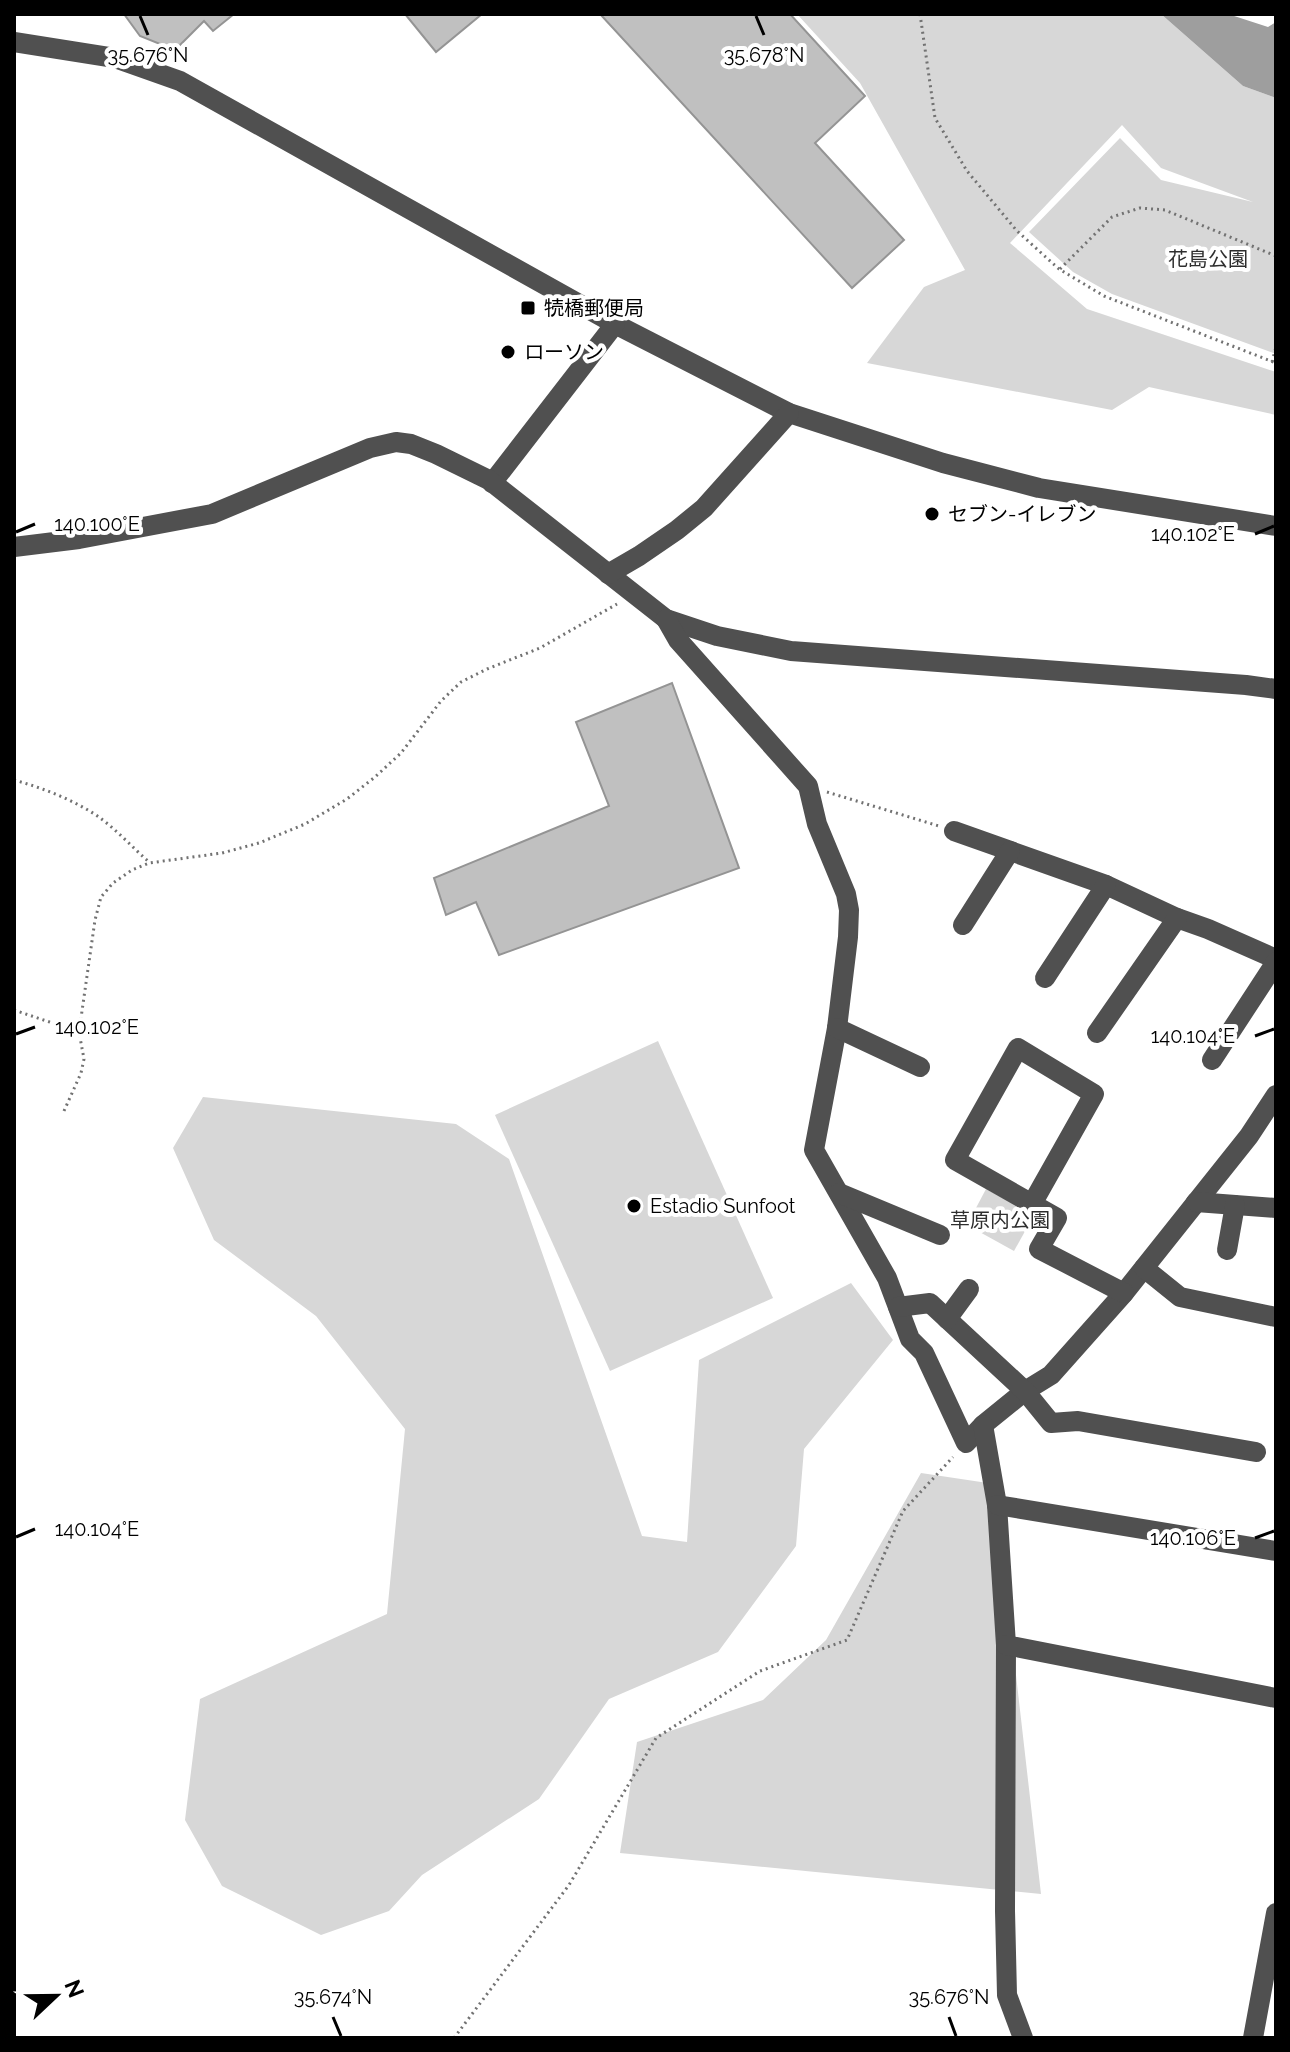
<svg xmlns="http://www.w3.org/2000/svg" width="1290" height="2052" viewBox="0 0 1290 2052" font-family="Raleway,'Noto Sans JP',sans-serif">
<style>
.green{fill:#d7d7d7}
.water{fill:#9e9e9e}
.building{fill:#c0c0c0;stroke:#949494;stroke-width:2}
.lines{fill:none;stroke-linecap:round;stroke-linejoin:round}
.path{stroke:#727272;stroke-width:3;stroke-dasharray:2 4;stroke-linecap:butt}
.minor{stroke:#505050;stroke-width:20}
.ticks{fill:none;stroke:#000;stroke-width:3}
.poi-dot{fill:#000;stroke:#fff;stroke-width:3}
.labels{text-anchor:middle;stroke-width:8;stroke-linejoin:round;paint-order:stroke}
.park-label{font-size:20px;fill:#2e2e2e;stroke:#fff}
.poi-label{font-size:20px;fill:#000;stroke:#fff;text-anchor:start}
.ticks-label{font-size:20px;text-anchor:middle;fill:#000;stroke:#fff;stroke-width:8;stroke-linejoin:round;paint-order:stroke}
</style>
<rect width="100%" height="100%" fill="#fff"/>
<g class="green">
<polygon points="797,14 1161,14 1243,86 1276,98 1276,354 1112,294 1073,272 1029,232 1120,138 1161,180 1253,202 1161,168 1122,125 1010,243 1087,309 1276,372 1276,415 1149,387 1112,410 867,363 924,287 965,270 860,83"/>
<polygon points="658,1041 773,1298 610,1371 495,1115"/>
<polygon points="203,1097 456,1124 509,1159 642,1536 687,1542 699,1360 851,1283 893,1340 804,1449 796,1546 718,1652 609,1699 539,1799 422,1875 389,1911 321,1935 222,1886 185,1820 200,1699 387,1614 405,1429 316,1316 214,1240 173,1148"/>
<polygon points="986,1189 1034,1215 1014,1251 967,1225"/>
<polygon points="921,1473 1001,1485 1007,1596 1041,1894 620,1853 637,1742 763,1700 826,1640"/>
</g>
<polygon class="water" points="1161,14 1228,14 1268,27 1276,22 1276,98 1243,86"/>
<g class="building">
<polygon points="124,14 234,14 213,31 204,21 175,50 140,36"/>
<polygon points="405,14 482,14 436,52"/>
<polygon points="600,14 790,14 865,96 815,143 904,240 852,288"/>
<polygon points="672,683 739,868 499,955 476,902 446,915 434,878 609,806 576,722"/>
</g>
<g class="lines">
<g class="path">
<polyline points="920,14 935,118 967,171 1017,231 1059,269 1104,296 1276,363"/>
<polyline points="1060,269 1112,217 1140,208 1165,210 1276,256"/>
<polyline points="1272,362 1276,347"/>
<path d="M14,780C43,788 71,799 96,815C115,828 132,847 149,862"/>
<polyline points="827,792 939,826"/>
<polyline points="14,1010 79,1032"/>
<polyline points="64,1111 81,1073 84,1059 79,1032 95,920 101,897 113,883 132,870 149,863 222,853 259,843 305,824 347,799 375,777 401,753 441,701 461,682 487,669 540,648 617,604"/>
<polyline points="454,2038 569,1885 656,1738 760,1671 847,1640 903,1511 953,1457"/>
</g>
<g class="minor">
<polyline points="14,42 115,58 180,81 615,324 789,413 943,463 1039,488 1276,526"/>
<polyline points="492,483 615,324"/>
<polyline points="14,547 79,539 212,514 370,448 396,442 411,444 436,454 489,480 666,619 717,636 791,651 1246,685 1276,689"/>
<polyline points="608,574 639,556 677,530 704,508 789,413"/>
<polyline points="666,619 678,640 808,786 817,824 846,894 849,910 848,937 837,1028 814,1150 887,1278 910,1339 924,1353 966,1443 983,1425 1025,1391 1051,1375 1124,1293 1249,1136 1276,1095"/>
<polyline points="954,831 1106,885 1177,918 1208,929 1276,959"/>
<polyline points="963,925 1010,851"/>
<polyline points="1045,978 1106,885"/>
<polyline points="837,1028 920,1067"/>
<polyline points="1097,1033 1177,918"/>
<polyline points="1212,1060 1276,962"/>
<polyline points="839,1193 940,1235"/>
<polyline points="1196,1202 1276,1208"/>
<polyline points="1032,1204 1094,1094 1018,1048 955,1160 1057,1218 1039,1249 1124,1293"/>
<polyline points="1227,1250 1235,1205"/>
<polyline points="1144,1268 1180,1297 1276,1317"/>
<polyline points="898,1307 930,1303 1025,1391 1051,1423 1078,1421 1256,1452"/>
<polyline points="947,1319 969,1289"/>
<polyline points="983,1425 997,1505 1006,1645 1005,1911 1007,1995 1023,2038"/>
<polyline points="997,1505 1276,1551"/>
<polyline points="1006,1645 1276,1698"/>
<polyline points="1253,2038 1276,1913"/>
</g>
</g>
<path class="ticks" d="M140,16L148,35M756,16L764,35M16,532L35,524M1255,534L1274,526M16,1034L35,1027M1255,1036L1274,1029M16,1537L35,1529M1255,1538L1274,1531M333,2017L341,2036M949,2017L956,2036"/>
<g class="poi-dot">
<rect x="520" y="300" width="16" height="16" rx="4"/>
<circle cx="508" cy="352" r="8"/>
<circle cx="932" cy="514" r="8"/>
<circle cx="634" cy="1206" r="8"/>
</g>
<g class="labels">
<g class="park-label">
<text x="1208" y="266">花島公園</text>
<text x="1000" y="1227">草原内公園</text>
</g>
<g class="poi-label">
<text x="544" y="315">㸿橋郵便局</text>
<text x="524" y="359">ローソン</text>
<text x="948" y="521">セブン-イレブン</text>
<text x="650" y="1213">Estadio Sunfoot</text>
</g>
</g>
<g class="ticks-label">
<text x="148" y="62">35.676°N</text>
<text x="764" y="62">35.678°N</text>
<text x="97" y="531">140.100°E</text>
<text x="1193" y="541">140.102°E</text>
<text x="97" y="1034">140.102°E</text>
<text x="1193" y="1043">140.104°E</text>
<text x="97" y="1536">140.104°E</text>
<text x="1193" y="1545">140.106°E</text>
<text x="333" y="2004">35.674°N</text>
<text x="949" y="2004">35.676°N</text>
</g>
<rect width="1290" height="2052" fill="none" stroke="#000000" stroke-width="32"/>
<g transform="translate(56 1996) rotate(68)" stroke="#ffffff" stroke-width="6" paint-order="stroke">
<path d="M0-6L14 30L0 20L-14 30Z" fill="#000000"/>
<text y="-12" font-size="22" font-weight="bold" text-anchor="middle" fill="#000000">N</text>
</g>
</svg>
